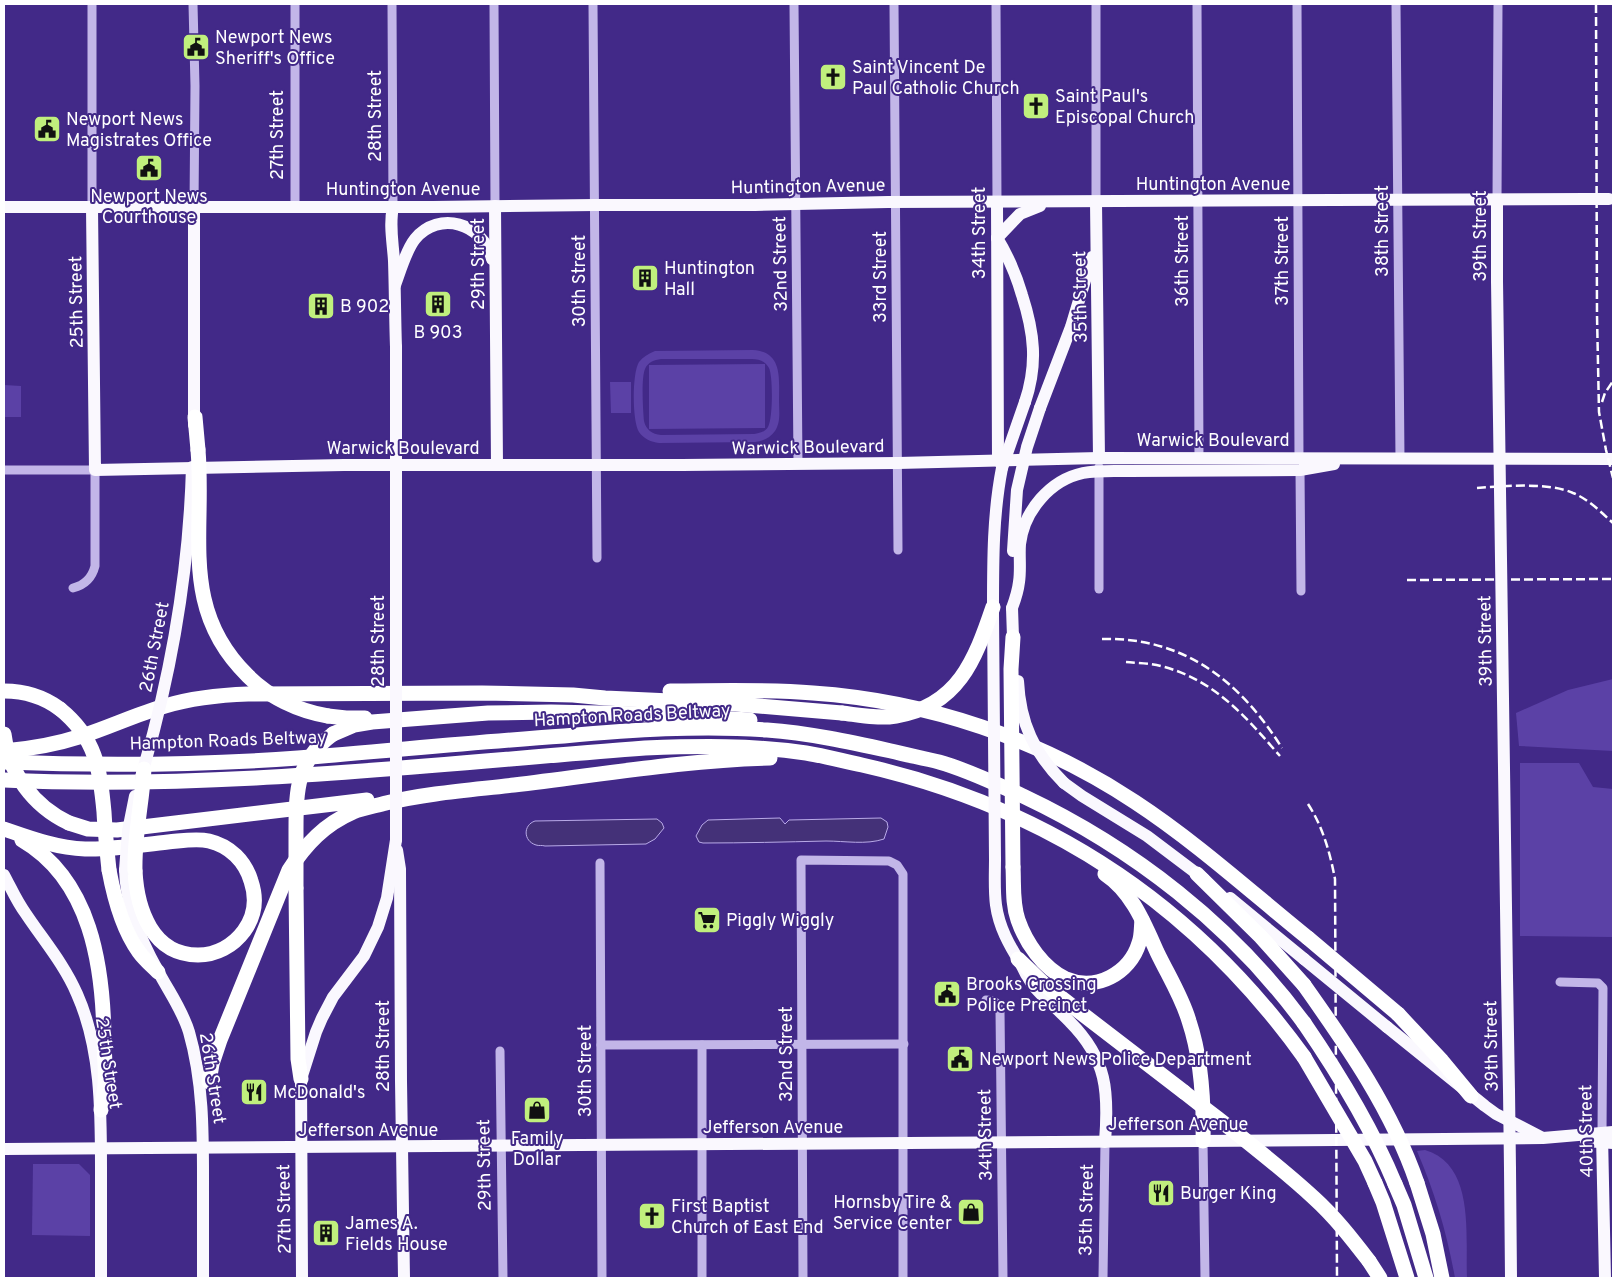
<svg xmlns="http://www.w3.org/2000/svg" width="1617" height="1282" viewBox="0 0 1617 1282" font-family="Overpass,sans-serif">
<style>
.green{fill:#5b41a6;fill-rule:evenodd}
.water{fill:#443178;stroke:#b9aae8}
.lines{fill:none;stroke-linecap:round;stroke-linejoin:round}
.minor{stroke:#c2b6e8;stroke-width:9}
.major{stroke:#faf8fe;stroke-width:12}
.highway{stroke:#fff;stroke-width:15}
.rail{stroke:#fff;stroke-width:2.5;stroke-dasharray:9 4;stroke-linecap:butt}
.major-bridge{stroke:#faf8fe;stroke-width:12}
.highway-bridge{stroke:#fff;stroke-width:15}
.labels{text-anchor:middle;stroke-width:4;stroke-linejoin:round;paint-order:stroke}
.poi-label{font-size:18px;fill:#fff;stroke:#422988;text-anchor:start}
.street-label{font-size:18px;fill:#fff;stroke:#422988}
</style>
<rect width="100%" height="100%" fill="#422988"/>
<g class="green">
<path d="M655,351L753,350C783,352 779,379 779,401C779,411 781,422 775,431C770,438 763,441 755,442L659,443C651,442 644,439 639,432C632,421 632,373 639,362C643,357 648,354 655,351ZM661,359H752C759,359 765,361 769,368C773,376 773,419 768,427C765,432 760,433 754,434L661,435C652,434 646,430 644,421C643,410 641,378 645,369C648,362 654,360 661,359Z"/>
<polygon points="765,364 765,428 649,429 649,365"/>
<polygon points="610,382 631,382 631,413 611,413"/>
<polygon points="4,385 21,386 21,417 4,417"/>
<polygon points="1613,679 1613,751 1519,746 1516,713 1568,690"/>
<polygon points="1520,763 1579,763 1593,787 1613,789 1613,937 1520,936"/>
<path d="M1425,1150C1476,1165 1465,1237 1467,1278H1455C1447,1233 1435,1193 1417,1151Z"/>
<polygon points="33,1164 79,1164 90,1175 90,1236 32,1235"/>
</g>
<g class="water">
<path d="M780,818L785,824L789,820L881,818L887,822L888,827L884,839C866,845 845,841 826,841C785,842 744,843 703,843L699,842L696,836L702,825L708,820Z"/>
<path d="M657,819L662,823L664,828L655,839L646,844L545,846C542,845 539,846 536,845C523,841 523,825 535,821Z"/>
</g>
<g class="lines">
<g class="minor">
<polyline points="92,4 92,208"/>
<polyline points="193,4 195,86 194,207"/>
<polyline points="295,4 295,207"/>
<polyline points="392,4 393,207"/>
<polyline points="494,4 495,206"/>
<polyline points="593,4 597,558"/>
<polyline points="794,4 798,464"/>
<polyline points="894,4 898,550"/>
<polyline points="996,4 997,203"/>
<polyline points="1096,4 1096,202"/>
<polyline points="1197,4 1199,458"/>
<polyline points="1297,4 1299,458"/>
<polyline points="1396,4 1400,459"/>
<polyline points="1497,200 1498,4"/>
<polyline points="1099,467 1099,589"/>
<path d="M4,470H95V566C92,578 85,585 73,588"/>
<polyline points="1300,470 1301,591"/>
<polyline points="600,863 602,1278"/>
<polyline points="1560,982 1598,983 1603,988 1602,1133"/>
<path d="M986,1000C994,1000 999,1003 1000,1011L1003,1278"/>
<polyline points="601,1045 904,1044"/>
<polyline points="702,1045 702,1278"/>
<polyline points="500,1051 503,1278"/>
<polyline points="1203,1141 1205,1278"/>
<polyline points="803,1278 801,860 889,861 897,865 903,874 903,1278"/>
<polyline points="1103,1278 1105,1142"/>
</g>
<g class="major">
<polyline points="1497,200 1497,281"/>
<polyline points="1096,202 1099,458"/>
<polyline points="997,203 998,461"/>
<polyline points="495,206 497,465"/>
<polyline points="4,207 433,207 595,205 755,205 888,202 1587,199"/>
<polyline points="194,207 194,425"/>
<path d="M393,207C389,225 393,243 394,261C395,290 395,319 396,347"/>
<polyline points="92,208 95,470 344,465 682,465 898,463 1099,458 1613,459"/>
<path d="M997,238C1008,256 1016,274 1022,295C1034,332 1038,364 1025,402"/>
<polyline points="997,238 1020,214 1040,206"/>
<path d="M395,285C400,272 406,250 415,239C439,210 483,223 492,259"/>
<polyline points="1040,408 1071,327 1092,257"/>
<polyline points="1129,471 1300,470 1334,464"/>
<path d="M993,607C993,560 993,514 1002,468"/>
<polyline points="1012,608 1013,637"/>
<polyline points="1064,783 1082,796 1147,836 1204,879"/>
<polyline points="397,850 400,869 401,1081 404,1278"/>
<path d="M995,859C995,874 994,890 996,905C999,927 1009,945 1021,964C1024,971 1028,978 1032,984C1042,997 1059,1010 1070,1022C1107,1059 1109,1092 1105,1142"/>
<path d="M125,870C126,905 141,941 158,971C169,992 182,1009 189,1032C204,1084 203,1137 203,1191C203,1220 203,1249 203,1278"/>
<path d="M4,875C11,888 17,902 26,914C44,941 64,964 77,994C102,1050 101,1115 101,1176C101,1210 101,1244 101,1278"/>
<polyline points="1230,898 1304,959"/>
<polyline points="1507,977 1509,1091"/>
<polyline points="1387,1027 1485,1106 1496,1114 1541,1137"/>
<polyline points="1602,1135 1605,1278"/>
<polyline points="1586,1141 1613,1143"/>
<polyline points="4,1149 1336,1140 1543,1138 1613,1132"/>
<polyline points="1510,1169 1511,1278"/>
<polyline points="302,1278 301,1079 316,1032 322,1018 333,997 364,956 378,927 387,898 396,840"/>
</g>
<g class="highway">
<polyline points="195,417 198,450"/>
<path d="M4,691C24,691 44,697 60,709"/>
<path d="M670,691C717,691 765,689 813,693C928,701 1040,739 1135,802C1196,842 1251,892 1308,938"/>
<polyline points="328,716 346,718 365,718"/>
<polyline points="333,734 354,725 372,722 488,713 551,712 645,714 750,720"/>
<path d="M4,751C30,749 57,744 82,736C110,727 137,714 165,706C192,698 220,695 248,694L482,693L573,695L605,698L736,704L842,713"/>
<path d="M4,762C102,766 201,765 298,758C387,751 475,742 564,736C631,730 699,725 767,730C809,733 850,742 891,751C907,755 923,758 939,762C968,770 996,784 1023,796C1133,848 1232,925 1304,1023"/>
<path d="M4,780C218,790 432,764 645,748C699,746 753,745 806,753C824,756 843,761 862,765C1047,807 1193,903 1304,1057"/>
<polyline points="69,823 88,829 117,830 367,800"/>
<path d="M4,829C30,838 57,848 85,849C112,850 140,845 168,842C181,841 196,838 209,841C230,846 245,861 251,881C257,899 255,916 244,931C233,946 216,955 198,955C152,955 137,909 135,871"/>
<path d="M22,840C91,880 103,966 104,1038C104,1053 106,1069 105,1084C105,1092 102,1101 101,1110"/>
<path d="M1013,867C1014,885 1012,903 1018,920C1026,943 1043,968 1066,979C1096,992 1130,973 1139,943C1142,935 1141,927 1142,920"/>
<path d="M109,870C114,897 122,929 139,952C144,959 152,966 158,972"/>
<path d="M1105,874C1132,892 1144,923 1157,952C1168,975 1182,997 1189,1021C1202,1060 1204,1101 1203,1141"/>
<polyline points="1197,874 1261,937 1304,985"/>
<polyline points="296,888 298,1059 301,1079"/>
<polyline points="1018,959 1046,986 1184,1092"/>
<polyline points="1398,1014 1442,1061 1471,1096"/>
<path d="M209,1082L212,1064L220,1040L289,870C306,844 325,824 353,812C363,808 375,806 386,803C428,793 471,790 514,785C599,775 685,760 770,758"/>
<polyline points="1375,1183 1383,1202 1407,1278"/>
<polyline points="1417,1183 1433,1234 1442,1278"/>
<polyline points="1395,1184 1404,1205 1426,1278"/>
<polyline points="1369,1261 1380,1278"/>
</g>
<g class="rail">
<polyline points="1596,4 1597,315 1599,412 1606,450 1613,478"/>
<polyline points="1602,402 1605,393 1613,381"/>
<path d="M1477,488C1505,486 1548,482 1573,493C1588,499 1601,512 1613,523"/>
<polyline points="1407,580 1613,579"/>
<path d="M1102,639C1184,637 1240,681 1282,748"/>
<path d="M1126,662C1137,663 1150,663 1161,666C1215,680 1245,716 1280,756"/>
<path d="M1308,804C1323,827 1330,853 1335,879L1337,1278"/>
</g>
<g class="major-bridge">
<polyline points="1587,199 1609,199"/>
<polyline points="1497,281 1507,977"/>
<polyline points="396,347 396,840"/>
<polyline points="1002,468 1025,402"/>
<polyline points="1013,551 1017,490 1027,447 1040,408"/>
<path d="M1012,608C1015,600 1018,591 1019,582C1021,569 1019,556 1020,544C1024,511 1050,480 1083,473C1098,470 1114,471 1129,471"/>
<polyline points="993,612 995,859"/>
<path d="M1018,681C1020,723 1034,753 1064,783"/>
<path d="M141,777C171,676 189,573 192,467"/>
<polyline points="125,870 128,831 135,796"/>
<polyline points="1304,959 1387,1027"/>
<polyline points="1509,1091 1510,1169"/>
</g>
<g class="highway-bridge">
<path d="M198,450C205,534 179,609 248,676C269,697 298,711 328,716"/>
<polyline points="1013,637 1011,669 1013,867"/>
<path d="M60,709C96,738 100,769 104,812C105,831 107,851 109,870"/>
<path d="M842,713C859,715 878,719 896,716C958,706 975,660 993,607"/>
<path d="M4,734C9,773 33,806 69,823"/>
<path d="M135,871C134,836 142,803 144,769"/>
<path d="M296,888C296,869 296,849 296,830C296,789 297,760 333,734"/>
<polyline points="1308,938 1398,1014"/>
<path d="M1304,985C1348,1047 1392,1110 1417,1183"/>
<path d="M1304,1023C1339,1074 1371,1126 1395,1184"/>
<polyline points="1304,1057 1365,1161 1375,1183"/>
<path d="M1184,1092C1228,1127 1273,1160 1314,1198C1335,1217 1352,1239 1369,1261"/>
</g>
</g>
<defs>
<g id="civic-square" transform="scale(1.4375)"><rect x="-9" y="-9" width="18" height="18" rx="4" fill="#c0ef7d" stroke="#422988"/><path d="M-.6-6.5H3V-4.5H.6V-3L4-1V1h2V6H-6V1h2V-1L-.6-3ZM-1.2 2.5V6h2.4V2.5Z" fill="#111"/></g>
<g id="church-square" transform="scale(1.4375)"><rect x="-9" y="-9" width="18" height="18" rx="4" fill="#c0ef7d" stroke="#422988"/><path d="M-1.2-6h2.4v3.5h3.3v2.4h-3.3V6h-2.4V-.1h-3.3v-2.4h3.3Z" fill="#111"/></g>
<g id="building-square" transform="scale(1.4375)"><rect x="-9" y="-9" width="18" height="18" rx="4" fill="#c0ef7d" stroke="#422988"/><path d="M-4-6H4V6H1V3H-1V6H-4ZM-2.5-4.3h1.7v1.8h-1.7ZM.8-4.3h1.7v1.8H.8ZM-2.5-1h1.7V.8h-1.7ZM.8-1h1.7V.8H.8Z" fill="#111"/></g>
<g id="supermarket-square" transform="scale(1.4375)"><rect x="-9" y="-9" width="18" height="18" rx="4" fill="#c0ef7d" stroke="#422988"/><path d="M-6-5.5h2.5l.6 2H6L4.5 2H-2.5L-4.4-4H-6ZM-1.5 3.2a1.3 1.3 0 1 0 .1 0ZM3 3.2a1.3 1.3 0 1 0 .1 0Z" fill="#111"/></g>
<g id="restaurant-square" transform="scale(1.4375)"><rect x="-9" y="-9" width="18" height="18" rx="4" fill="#c0ef7d" stroke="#422988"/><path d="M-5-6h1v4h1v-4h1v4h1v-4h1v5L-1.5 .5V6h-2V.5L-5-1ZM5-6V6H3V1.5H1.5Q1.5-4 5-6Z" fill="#111"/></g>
<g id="shop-square" transform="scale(1.4375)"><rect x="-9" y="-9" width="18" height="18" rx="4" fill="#c0ef7d" stroke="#422988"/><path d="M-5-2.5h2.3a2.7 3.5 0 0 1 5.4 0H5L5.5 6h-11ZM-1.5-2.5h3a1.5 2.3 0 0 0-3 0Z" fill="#111"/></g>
</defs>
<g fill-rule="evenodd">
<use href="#civic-square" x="196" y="47"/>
<use href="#church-square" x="833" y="77"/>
<use href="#church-square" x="1036" y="106"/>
<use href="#civic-square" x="47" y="129"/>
<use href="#civic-square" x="149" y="168"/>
<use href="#building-square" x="645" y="278"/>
<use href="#building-square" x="438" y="304"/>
<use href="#building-square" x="321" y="306"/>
<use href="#supermarket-square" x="707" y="920"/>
<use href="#civic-square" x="947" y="994"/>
<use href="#civic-square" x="960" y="1059"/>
<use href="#restaurant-square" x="254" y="1092"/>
<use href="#shop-square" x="537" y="1110"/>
<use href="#restaurant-square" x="1161" y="1193"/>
<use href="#shop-square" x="971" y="1212"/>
<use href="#church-square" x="652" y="1216"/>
<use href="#building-square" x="326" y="1233"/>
</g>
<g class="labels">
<g class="poi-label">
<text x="215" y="43">Newport News<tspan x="215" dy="21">Sheriff's Office</tspan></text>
<text x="852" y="73">Saint Vincent De<tspan x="852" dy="21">Paul Catholic Church</tspan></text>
<text x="1055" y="102">Saint Paul's<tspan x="1055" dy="21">Episcopal Church</tspan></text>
<text x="66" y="125">Newport News<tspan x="66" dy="21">Magistrates Office</tspan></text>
<text x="149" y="202" text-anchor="middle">Newport News<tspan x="149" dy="21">Courthouse</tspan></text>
<text x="664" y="274">Huntington<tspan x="664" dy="21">Hall</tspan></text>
<text x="340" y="312">B 902</text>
<text x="438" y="338" text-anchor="middle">B 903</text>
<text x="726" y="926">Piggly Wiggly</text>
<text x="966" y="990">Brooks Crossing<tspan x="966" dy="21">Police Precinct</tspan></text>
<text x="979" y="1065">Newport News Police Department</text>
<text x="273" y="1098">McDonald's</text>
<text x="537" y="1144" text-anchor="middle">Family<tspan x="537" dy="21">Dollar</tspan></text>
<text x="1180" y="1199">Burger King</text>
<text x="952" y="1208" text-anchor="end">Hornsby Tire &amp;<tspan x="952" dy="21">Service Center</tspan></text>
<text x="671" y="1212">First Baptist<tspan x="671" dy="21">Church of East End</tspan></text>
<text x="345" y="1229">James A.<tspan x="345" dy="21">Fields House</tspan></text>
</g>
<g class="street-label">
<text transform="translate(375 116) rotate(-90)" y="6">28th Street</text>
<text transform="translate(277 135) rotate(-90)" y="6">27th Street</text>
<text x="1213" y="190">Huntington Avenue</text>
<text transform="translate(808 186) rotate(-1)" y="6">Huntington Avenue</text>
<text x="403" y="195">Huntington Avenue</text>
<text transform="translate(1382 231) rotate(-90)" y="6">38th Street</text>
<text transform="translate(979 233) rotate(-90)" y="6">34th Street</text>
<text transform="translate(1480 236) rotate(-90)" y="6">39th Street</text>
<text transform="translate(1182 261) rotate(-90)" y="6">36th Street</text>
<text transform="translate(1282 261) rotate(-90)" y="6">37th Street</text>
<text transform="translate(478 264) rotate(-90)" y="6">29th Street</text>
<text transform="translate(780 264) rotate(-91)" y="6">32nd Street</text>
<text transform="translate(880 277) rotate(-90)" y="6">33rd Street</text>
<text transform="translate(579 281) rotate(-90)" y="6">30th Street</text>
<text transform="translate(1080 297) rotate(-91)" y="6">35th Street</text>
<text transform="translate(76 302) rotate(-91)" y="6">25th Street</text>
<text x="1213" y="446">Warwick Boulevard</text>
<text transform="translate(808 447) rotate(-1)" y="6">Warwick Boulevard</text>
<text x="403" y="454">Warwick Boulevard</text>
<text transform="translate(378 641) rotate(-90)" y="6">28th Street</text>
<text transform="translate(1485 641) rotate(-91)" y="6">39th Street</text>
<text transform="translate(154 647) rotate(-79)" y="6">26th Street</text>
<text transform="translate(632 715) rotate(-3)" y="6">Hampton Roads Beltway</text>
<text transform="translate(228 740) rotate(-2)" y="6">Hampton Roads Beltway</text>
<text transform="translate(383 1046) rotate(-90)" y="6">28th Street</text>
<text transform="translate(1491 1046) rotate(-91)" y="6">39th Street</text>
<text transform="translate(786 1054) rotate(-90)" y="6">32nd Street</text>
<text transform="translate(109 1063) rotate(81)" y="6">25th Street</text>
<text transform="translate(585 1071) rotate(-90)" y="6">30th Street</text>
<text transform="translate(213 1078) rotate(81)" y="6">26th Street</text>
<text x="1178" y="1130">Jefferson Avenue</text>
<text x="773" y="1133">Jefferson Avenue</text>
<text x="368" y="1136">Jefferson Avenue</text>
<text transform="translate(1586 1131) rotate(-91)" y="6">40th Street</text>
<text transform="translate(985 1135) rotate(-91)" y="6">34th Street</text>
<text transform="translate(484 1165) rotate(-91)" y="6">29th Street</text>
<text transform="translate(284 1209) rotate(-91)" y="6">27th Street</text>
<text transform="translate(1086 1210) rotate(-89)" y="6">35th Street</text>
</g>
</g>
<rect width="1617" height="1282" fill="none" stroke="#ffffff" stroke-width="10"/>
</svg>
